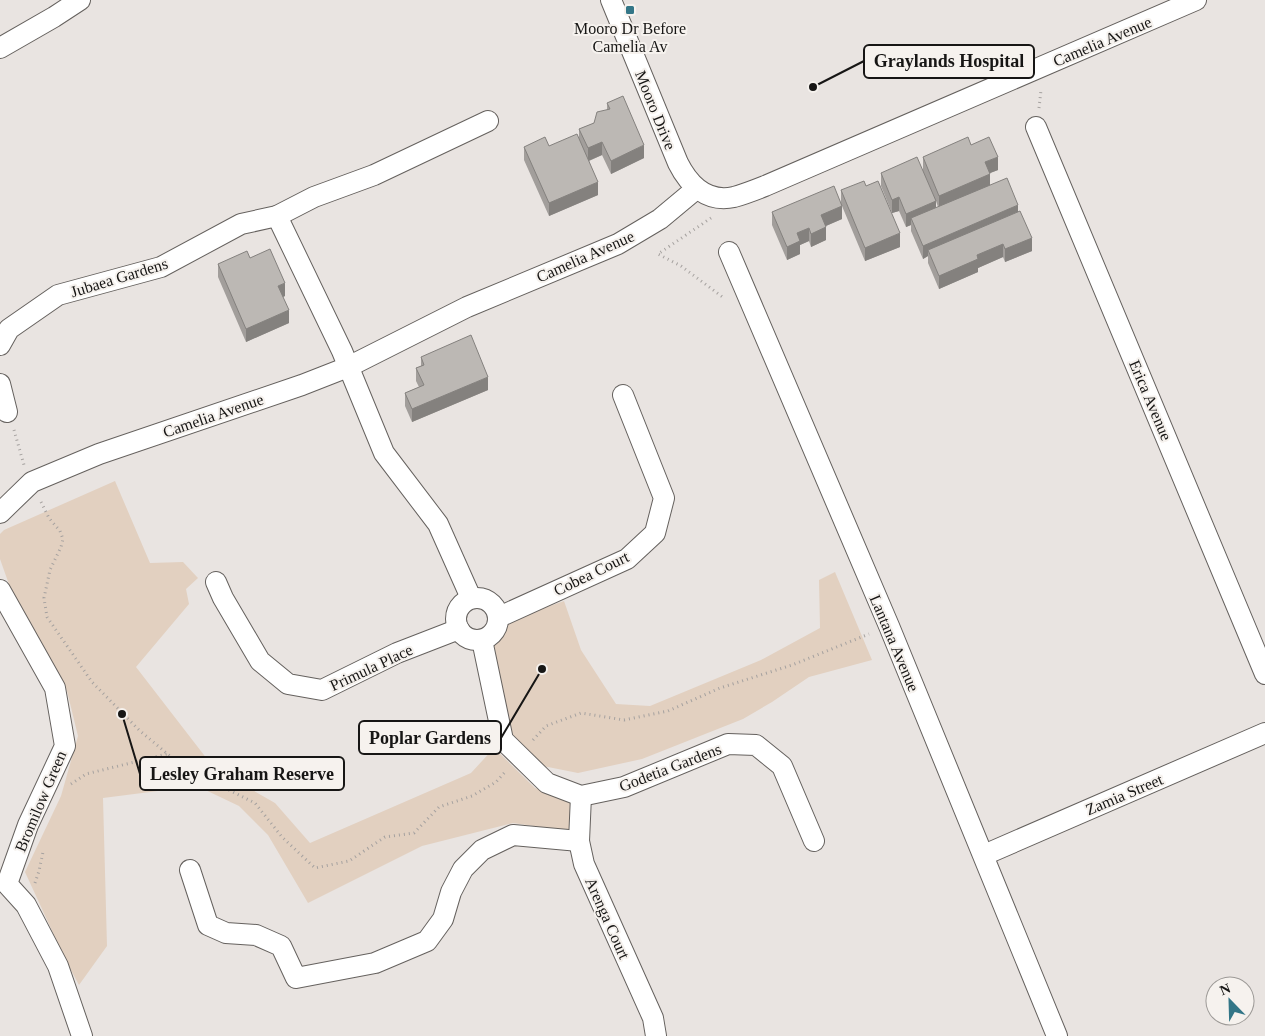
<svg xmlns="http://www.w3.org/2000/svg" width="1265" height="1036" viewBox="0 0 1265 1036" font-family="'Times New Roman',serif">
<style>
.green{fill:#e2d0c0}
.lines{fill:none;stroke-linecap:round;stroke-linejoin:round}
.minor-casing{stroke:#65615e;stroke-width:22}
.path{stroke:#a5a19f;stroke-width:3;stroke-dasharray:1 4;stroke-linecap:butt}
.minor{stroke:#fff;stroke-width:20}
.wall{fill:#a29e9b;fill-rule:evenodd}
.shaded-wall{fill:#84817e}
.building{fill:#bcb8b4;stroke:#84817e}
.poi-dot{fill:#337687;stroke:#f6f2ee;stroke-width:2}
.labels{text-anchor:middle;stroke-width:4;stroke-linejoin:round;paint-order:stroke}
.poi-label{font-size:16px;fill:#171615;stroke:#f6f2ee}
.street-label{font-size:16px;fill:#171615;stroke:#f6f2ee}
.leader{fill:none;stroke:#171615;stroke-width:2}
.callout-dot{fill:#171615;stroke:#f6f2ee;stroke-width:2}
.callout{fill:#f6f2ee;stroke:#171615;stroke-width:2}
.callout-label{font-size:18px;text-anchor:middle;font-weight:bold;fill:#171615}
</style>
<rect width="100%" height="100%" fill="#e9e4e1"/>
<g class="green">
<polygon points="115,481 150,563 183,562 198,578 186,589 189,604 136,667 214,768 275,803 310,843 471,773 494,748 535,788 572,801 569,831 513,823 422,846 308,903 268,835 239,806 197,786 103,798 107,946 79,985 65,959 25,872 61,796 78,736 67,691 11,590 0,559 0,534 4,530"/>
<polygon points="835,572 872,660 809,677 772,702 743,719 642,759 578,773 543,766 510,735 484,650 507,621 564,601 581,650 616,704 650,706 761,660 820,628 819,580"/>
</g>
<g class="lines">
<g class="minor-casing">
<g id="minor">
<path d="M611,0L678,163C689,185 707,203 734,197C745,194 755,190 765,186L1196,0"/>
<polyline points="0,48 54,17 80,0"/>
<polyline points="1036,127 1265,674"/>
<polyline points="277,216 342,351 384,453 438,524 471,598"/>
<polyline points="729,252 889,626 1057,1036"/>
<polyline points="0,345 9,329 58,295 161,267 241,224 277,216 314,197 374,175 488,121"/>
<polyline points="0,384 7,412"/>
<polyline points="0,513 32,482 99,454 302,385 348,367 467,307 618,244 660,219 696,189"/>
<polyline points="216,582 223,598 260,661 288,684 322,690 397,653 459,629"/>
<polyline points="0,590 55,688 65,746 28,825 7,884 26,905 58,966 82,1036"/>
<circle cx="477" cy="619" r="21"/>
<polyline points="499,617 627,559 655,533 664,498 623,395"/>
<polyline points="482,640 503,740 547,783 581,796 624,787 728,744 756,745 782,766 814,841"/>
<polyline points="581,796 579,841 584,864 653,1018 656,1036"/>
<polyline points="984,855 1265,733"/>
<polyline points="190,870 208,925 226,933 256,935 281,946 296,978 375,963 427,941 443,919 451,892 463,869 482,850 513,835 579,841"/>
</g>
</g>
<g class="path">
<polyline points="1039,108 1041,90"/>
<polyline points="711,218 658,254 681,266 724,298"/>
<polyline points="14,430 24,465"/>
<polyline points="41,502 49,518 60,531 63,539 61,547 50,570 44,598 47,617 92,682 139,730 183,767 255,803 282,837 315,868 349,861 385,837 414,833 439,807 472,796 496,782 506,771"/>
<polyline points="533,740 546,726 581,713 624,720 668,711 720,688 792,665 869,634"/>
<polyline points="71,784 86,774 167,754"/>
<polyline points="35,883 39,871 43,852"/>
</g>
<use href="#minor" class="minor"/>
</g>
<g class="wall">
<polygon points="607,103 644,158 611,174 602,155 589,161 598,195 549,216 524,160 524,147 549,146 579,139 579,129 594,123 607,110"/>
<path d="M971,145L998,170L990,173V185L1018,212L1032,251L1005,262L1003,257L978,268V272L939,289L928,263V256L923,259L911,231V225L906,227L899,211L892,213L881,186V173L923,170V157ZM936,201L938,207L936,208Z"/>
<polygon points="866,186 900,247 865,261 842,206 842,219 826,226 826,240 811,247 809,241 800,245 800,254 787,260 772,225 772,212 841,203 841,190"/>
<polygon points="250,258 285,296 283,297 289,323 246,342 218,277 218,264"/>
<polygon points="421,357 488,390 412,422 405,406 405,393 419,387 416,381 416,368 421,366"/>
</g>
<g class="shaded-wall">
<polygon points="602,142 602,155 588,161 588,148"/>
<polygon points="644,145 644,158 611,174 611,161"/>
<polygon points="998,157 998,170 985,175 985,162"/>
<polygon points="990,174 990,187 939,209 939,196"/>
<polygon points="598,182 598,195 549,216 549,203"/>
<polygon points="899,197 899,211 892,213 892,200"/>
<polygon points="936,201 936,214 911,218 911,225 906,227 906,214"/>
<polygon points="1018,205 1018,218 928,250 928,256 923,259 923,246"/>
<polygon points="842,206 842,219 821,228 821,215"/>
<polygon points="826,227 826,240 811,247 811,234"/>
<polygon points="809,228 809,241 800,245 800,254 787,260 787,247 797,233"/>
<polygon points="900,233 900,247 865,261 865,248"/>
<polygon points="1032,238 1032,251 1005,262 1005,249"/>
<polygon points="1003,244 1003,257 978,268 978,272 939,289 939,276 977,255"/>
<polygon points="285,283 285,296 278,299 278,286"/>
<polygon points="289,310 289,323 246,342 246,329"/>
<polygon points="488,377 488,390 412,422 412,409"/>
</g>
<g class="building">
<polygon points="623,96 644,145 611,161 602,142 588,148 579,129 594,123 597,112 610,109 607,103"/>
<polygon points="577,134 598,182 549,203 524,147 545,137 549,146"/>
<polygon points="968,137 971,145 989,137 998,157 985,162 990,174 939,196 923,157"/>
<polygon points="917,157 936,201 906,214 899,197 892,200 881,173"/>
<polygon points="1007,178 1018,205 923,246 911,218"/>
<polygon points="864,181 866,186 878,181 900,233 865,248 841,190"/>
<polygon points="834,186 842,206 821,215 826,227 811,234 809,228 797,233 800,241 787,247 772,212"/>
<polygon points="1020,211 1032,238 1005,249 1003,244 977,255 978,259 939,276 928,250"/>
<polygon points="270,249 285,283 278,286 289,310 246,329 218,264 247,251 250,258"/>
<polygon points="471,335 488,377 412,409 405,393 424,385 416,368 424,365 421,357"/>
</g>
<rect class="poi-dot" x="625" y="5" width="10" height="10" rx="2.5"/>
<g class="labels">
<g class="poi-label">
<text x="630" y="34">Mooro Dr Before<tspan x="630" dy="18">Camelia Av</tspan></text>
</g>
<g class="street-label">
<text transform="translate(1102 41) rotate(-23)" y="6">Camelia Avenue</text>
<text transform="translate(656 110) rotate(68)" y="6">Mooro Drive</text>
<text transform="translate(585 256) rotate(-24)" y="6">Camelia Avenue</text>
<text transform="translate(119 277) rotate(-17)" y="6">Jubaea Gardens</text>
<text transform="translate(1151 400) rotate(67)" y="6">Erica Avenue</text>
<text transform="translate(213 415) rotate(-19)" y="6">Camelia Avenue</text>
<text transform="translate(591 573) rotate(-26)" y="6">Cobea Court</text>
<text transform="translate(895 643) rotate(67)" y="6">Lantana Avenue</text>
<text transform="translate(371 667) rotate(-25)" y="6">Primula Place</text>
<text transform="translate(670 767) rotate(-21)" y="6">Godetia Gardens</text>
<text transform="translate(1124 794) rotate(-23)" y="6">Zamia Street</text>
<text transform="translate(40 801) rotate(-67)" y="6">Bromilow Green</text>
<text transform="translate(608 918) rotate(66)" y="6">Arenga Court</text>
</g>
</g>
<path class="leader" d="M813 87L864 61M542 669L501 738M122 714L140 774"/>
<g class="callout-dot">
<circle cx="813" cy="87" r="5"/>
<circle cx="542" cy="669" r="5"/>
<circle cx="122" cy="714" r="5"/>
</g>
<g class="callout">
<rect x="864" y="45" width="170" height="33" rx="5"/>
<rect x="359" y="721" width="142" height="33" rx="5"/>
<rect x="140" y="757" width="204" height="33" rx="5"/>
</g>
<g class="callout-label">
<text x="949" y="67">Graylands Hospital</text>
<text x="430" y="744">Poplar Gardens</text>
<text x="242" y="780">Lesley Graham Reserve</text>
</g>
<g transform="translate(1230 1001) rotate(337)"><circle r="24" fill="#f6f2ee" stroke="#9d9a97"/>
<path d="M0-4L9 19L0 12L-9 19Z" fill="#337687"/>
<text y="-8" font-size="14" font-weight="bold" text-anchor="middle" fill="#171615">N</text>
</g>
</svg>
